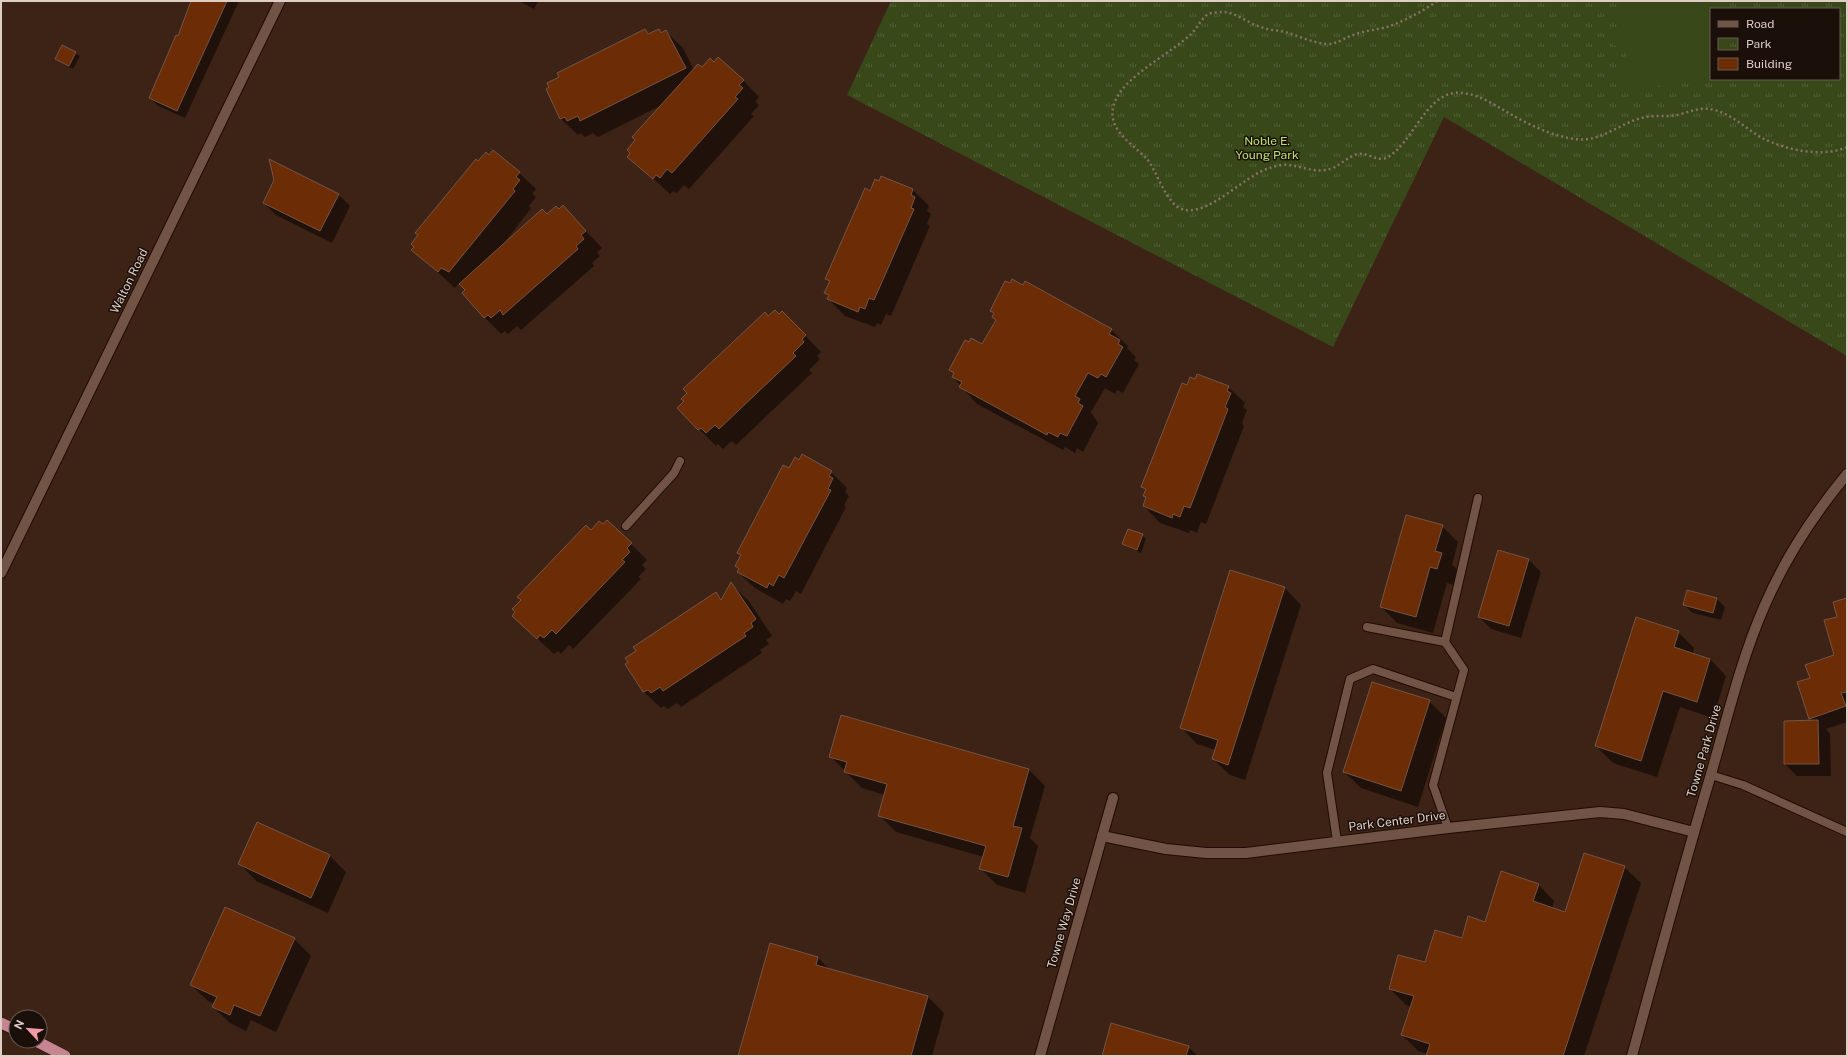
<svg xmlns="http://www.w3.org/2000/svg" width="1848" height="1057" viewBox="0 0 1848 1057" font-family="'Public Sans',sans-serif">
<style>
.park{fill:url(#park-tufts);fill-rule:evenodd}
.garden{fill:#384819}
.shadow{fill:#0007}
.building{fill:#6c2c05;stroke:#735547}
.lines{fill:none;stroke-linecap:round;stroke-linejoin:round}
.service-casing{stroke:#220b02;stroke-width:10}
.minor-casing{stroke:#220b02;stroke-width:12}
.tertiary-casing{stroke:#220b02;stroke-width:12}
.trunk-casing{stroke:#220b02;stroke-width:12}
.path{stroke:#877167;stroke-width:2.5;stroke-dasharray:2 3;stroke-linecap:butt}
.service{stroke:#715446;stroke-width:8}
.minor{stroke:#715446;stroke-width:10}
.tertiary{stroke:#715446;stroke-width:10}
.trunk{stroke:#c68590;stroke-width:11}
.labels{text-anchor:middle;stroke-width:3;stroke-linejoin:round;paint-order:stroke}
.park-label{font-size:12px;fill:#b9e368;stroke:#1b0f0a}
.street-label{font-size:12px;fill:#dfcec6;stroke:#1b0f0a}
</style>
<defs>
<pattern id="park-tufts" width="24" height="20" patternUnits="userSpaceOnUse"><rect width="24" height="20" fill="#384819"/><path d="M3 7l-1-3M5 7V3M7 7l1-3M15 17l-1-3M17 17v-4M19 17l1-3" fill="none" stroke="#546139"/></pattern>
</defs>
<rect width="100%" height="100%" fill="#3d2216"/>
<path class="park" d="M891,1H1847V356L1444,117L1333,347L847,95ZM1711,9H1839V79H1711Z"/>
<path class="garden" d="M1624,1H1723L1724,9H1711V79L1674,81L1670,87L1666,88L1654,84L1642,91C1629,90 1613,78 1618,62C1619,59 1625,57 1628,55L1623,52L1621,45L1613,46L1612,28L1621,27L1620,11Z"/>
<g class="shadow">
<polygon points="192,1 239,1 185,118 158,106 150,98 178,37"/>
<polygon points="519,1 538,1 534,9"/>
<polygon points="645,30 650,35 659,30 662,34 666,32 683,48 694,70 702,69 714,63 743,80 759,97 755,102 759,105 751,114 754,116 689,189 684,185 677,193 673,191 670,194 629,156 662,105 598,137 593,133 585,137 581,133 578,135 561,119 547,89"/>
<polygon points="63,46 80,56 73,69 56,59"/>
<polygon points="478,162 519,173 536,189 532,194 536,197 529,206 531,208 499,250 547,215 559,210 563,207 602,248 597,252 600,256 592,263 594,266 521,330 517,326 508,334 505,331 501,334 485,318 463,293 466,290 462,286 458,284 455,288 413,250"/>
<polygon points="880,182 913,190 929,206 927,211 931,214 927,224 930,226 891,316 886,314 881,325 877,323 875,327 845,316 828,299 829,296 826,293 830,283 826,279 871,192"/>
<polygon points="338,194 350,206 332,243 276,215 264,203"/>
<polygon points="991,310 1111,330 1128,346 1127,348 1136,357 1134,360 1139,364 1123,393 1117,390 1115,394 1105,388 1091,412 1098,423 1083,452 1077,448 1075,453 1065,447 1063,450 977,404 953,377 954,374 951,370 983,346 997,321"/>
<polygon points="779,316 799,329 821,352 817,356 820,359 809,370 812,373 736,445 732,441 723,449 718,444 716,446 678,408 769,317"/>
<polygon points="1196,380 1228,387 1245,403 1243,407 1247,410 1242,423 1244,426 1206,524 1201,522 1197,533 1190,530 1189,533 1160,523 1144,506 1147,498 1144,496 1146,491 1142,486 1188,386"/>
<polygon points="789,470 831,472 847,488 845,492 849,496 844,505 846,507 801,594 796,591 790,601 786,599 783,604 755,588 738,572 739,570 736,566 741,556 738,553"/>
<polygon points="1442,526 1458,542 1452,565 1458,570 1454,585 1447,583 1433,633 1397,623 1381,607"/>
<polygon points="591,531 631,544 647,560 642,565 646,569 638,577 641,579 573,649 569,645 561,654 558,651 554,654 530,632"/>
<polygon points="1142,535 1146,539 1141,553 1127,547 1123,543"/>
<polygon points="1529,560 1541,572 1521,638 1491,629 1479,617"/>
<polygon points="1231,571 1285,588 1301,605 1245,780 1230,775 1213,759 1216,750 1197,744 1181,727"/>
<polygon points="731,584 748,600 772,636 766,640 769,644 760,650 762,653 681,707 677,703 668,709 664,706 661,708 644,692 626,665 716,593 723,600"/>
<polygon points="1717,599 1725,607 1721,620 1693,613 1684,605"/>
<polygon points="1847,599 1847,722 1826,729 1830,734 1831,776 1797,776 1785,764 1813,721 1810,718 1811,678 1835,656 1839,618"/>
<polygon points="1678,632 1694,648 1693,654 1710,659 1726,676 1713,718 1680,707 1657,777 1613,763 1596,746"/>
<polygon points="1429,701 1446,718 1418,807 1361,788 1344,772"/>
<polygon points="842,716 1029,770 1045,786 1030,838 1038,846 1025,893 997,885 980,868 984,857 896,832 879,815 885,795 862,788 831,757"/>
<polygon points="258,823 330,856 346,872 328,913 256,881 240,864"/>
<polygon points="1624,867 1641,883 1584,1056 1427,1056 1428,1054 1418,1051 1402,1035 1411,1007 1406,1005 1390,989 1538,884 1554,901 1552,908 1566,913"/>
<polygon points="294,939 311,956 276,1032 251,1020 246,1031 230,1023 213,1007 215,1004 208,1001 191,985"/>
<polygon points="818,958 829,969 928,997 944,1013 932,1056 739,1056"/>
<polygon points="1188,1047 1198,1056 1103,1056"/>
</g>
<g class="building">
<polygon points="191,1 227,1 177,111 149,98 176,35 178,36"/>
<polygon points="645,29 648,34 659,29 661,33 666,30 686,68 580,121 578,116 567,121 565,117 560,119 546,89 549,87 547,83 559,77 557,73"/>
<polygon points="62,45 76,52 69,66 55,59"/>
<polygon points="718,57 744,80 739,85 743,88 735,97 738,99 672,173 667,169 660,178 656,175 653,179 627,157 630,153 627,150 635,140 632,137 698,64 702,67 710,58 714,62"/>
<polygon points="493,150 520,172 516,177 520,180 513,189 515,191 449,272 441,268 438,272 411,250 414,247 411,244 418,235 415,233 476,159 478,161 486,152 489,155"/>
<polygon points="269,159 339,194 320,231 263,203 274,180"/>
<polygon points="881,176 913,189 911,195 915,197 911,208 914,209 874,300 869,298 865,309 860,307 858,312 827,299 829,295 824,293 830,281 825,279 865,188 870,191 875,179 879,181"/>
<polygon points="563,205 586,231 581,235 584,239 576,246 578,249 503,315 500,310 491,318 488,315 484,318 462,293 465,290 459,284 542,209 547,214 556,206 559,209"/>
<polygon points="1012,279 1023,285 1025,281 1112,329 1109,334 1120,340 1118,344 1123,347 1106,377 1101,374 1098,378 1088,373 1075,396 1080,399 1078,403 1083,406 1067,436 1060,433 1058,437 1048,432 1047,435 959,387 962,382 952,377 954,373 949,370 965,340 969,342 971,338 982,344 996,320 992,317 994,313 990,311 1005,281 1010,283"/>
<polygon points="775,310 779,314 782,311 806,335 802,339 804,342 793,353 796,356 719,429 715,425 706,433 701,428 698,430 677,408 684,401 681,399 687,393 683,389 765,312 768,316"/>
<polygon points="1197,374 1229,386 1227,391 1231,393 1225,407 1228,409 1190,508 1184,506 1180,517 1173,514 1172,518 1143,506 1146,497 1143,496 1146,489 1141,487 1182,383 1187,385 1190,377 1195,379"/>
<polygon points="802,454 832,471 829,476 833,478 828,489 831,490 784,578 779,575 773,586 769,583 767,588 737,572 739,569 735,566 741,555 737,553 783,465 789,468 795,457 799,460"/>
<polygon points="1406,515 1443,525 1435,551 1442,553 1437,569 1430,567 1416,617 1380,607"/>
<polygon points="607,520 632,543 627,548 630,552 622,560 625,562 556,634 552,630 544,638 540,635 537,639 512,616 515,612 512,609 521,600 517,597 586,525 591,530 599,521 603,524"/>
<polygon points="1128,529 1143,534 1137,550 1122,544"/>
<polygon points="1498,550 1529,559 1509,626 1478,617"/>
<polygon points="1230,570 1285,587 1228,765 1212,759 1218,740 1180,728"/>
<polygon points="731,582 756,619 751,623 753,627 744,633 746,636 663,691 660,687 651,693 648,690 643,692 625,664 628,662 625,658 636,651 633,647 716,592 721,600"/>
<polygon points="1687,590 1717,598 1713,613 1683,605"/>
<polygon points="1847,598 1847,692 1841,693 1846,706 1809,719 1797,682 1810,678 1805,665 1834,655 1824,620 1837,617 1833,602"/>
<polygon points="1636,617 1679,631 1674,647 1710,659 1697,702 1663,691 1641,761 1595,746"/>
<polygon points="1372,682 1430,700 1401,791 1343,772"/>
<polygon points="841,715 1029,769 1013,826 1022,828 1008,877 979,869 986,846 878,816 887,784 844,772 847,762 829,757"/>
<polygon points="1818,720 1819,764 1784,764 1784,721"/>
<polygon points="257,822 330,855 311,898 238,864"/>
<polygon points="1584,853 1625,866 1563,1056 1426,1056 1430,1044 1401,1035 1414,996 1389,989 1398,955 1425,962 1435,930 1462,938 1468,916 1485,922 1501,871 1539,884 1533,901 1565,912"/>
<polygon points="225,907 295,938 260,1016 234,1005 230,1015 212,1007 217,997 190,985"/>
<polygon points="770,943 818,957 816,965 928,996 911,1056 738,1056"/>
<polygon points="1111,1023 1189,1046 1186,1056 1102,1056"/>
</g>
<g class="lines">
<g class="service-casing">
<g id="service">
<polyline points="626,526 674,473 680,461"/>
<polyline points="1367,627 1445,642"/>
<polyline points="1711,775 1743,785 1847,832"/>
<polyline points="1448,828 1433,785 1464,670 1445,642 1478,498"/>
<polyline points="1337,841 1327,773 1350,679 1373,669 1456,697"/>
</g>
</g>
<g class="minor-casing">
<g id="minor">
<polyline points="1102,836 1166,849 1206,853 1246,853 1448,828 1600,812 1624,814 1694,832"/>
<polyline points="1040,1056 1113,798"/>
<path d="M1632,1056C1657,964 1682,872 1709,781C1726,723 1740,662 1764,607C1785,558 1814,514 1847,474"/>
</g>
</g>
<g class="tertiary-casing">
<polyline id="tertiary" points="1,573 280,1"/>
</g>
<g class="trunk-casing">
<g id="trunk">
<polyline points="1,1023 16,1030"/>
<polyline points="36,1041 65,1056"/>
</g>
</g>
<path class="path" d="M1437,1C1422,12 1404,21 1387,27C1375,30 1362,31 1351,36C1342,39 1337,44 1327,44C1313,43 1299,36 1285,32C1277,30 1268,30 1261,27C1247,23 1235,11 1220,12C1218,12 1211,13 1208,14C1201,19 1198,27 1192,33C1171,54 1123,76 1114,104C1106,130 1132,143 1147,159C1157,171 1166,204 1182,209C1208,218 1244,175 1270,168C1275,166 1283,164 1288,165C1301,166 1312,172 1325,170C1338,169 1347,156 1358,154C1369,152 1377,163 1388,157C1412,143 1425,97 1454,93C1476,91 1494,105 1512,115C1530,125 1554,137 1576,139C1601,143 1622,121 1646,117C1657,115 1667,117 1677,115C1690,112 1701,106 1714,110C1732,114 1746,129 1762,138C1786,150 1822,158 1847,147"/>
<use href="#service" class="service"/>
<use href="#minor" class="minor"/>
<use href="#tertiary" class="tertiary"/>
<use href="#trunk" class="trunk"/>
</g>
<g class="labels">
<g class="park-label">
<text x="1267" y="145">Noble E.<tspan x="1267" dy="14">Young Park</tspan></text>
</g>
<g class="street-label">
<text transform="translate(129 281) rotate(-64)" y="4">Walton Road</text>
<text transform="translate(1704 751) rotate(-74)" y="4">Towne Park Drive</text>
<text transform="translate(1397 821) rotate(-7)" y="4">Park Center Drive</text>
<text transform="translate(1064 923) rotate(-74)" y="4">Towne Way Drive</text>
</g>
</g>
<rect width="1848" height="1057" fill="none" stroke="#dfcec6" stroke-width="4"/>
<rect x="1710" y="8" width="130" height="72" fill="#1b0f0a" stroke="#695b55"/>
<rect x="1718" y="21" width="20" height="6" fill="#715446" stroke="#695b55"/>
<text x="1746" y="28" font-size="12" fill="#dfcec6">Road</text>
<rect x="1718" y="38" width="20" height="12" fill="url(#park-tufts)" stroke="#695b55"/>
<text x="1746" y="48" font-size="12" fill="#dfcec6">Park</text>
<rect x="1718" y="58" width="20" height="12" fill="#6c2c05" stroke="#695b55"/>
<text x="1746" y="68" font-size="12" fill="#dfcec6">Building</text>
<g transform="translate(28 1029) rotate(296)"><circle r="19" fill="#1b0f0a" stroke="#695b55"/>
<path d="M0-3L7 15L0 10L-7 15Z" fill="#f39aa8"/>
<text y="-6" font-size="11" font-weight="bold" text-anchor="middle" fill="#dfcec6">N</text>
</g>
</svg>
